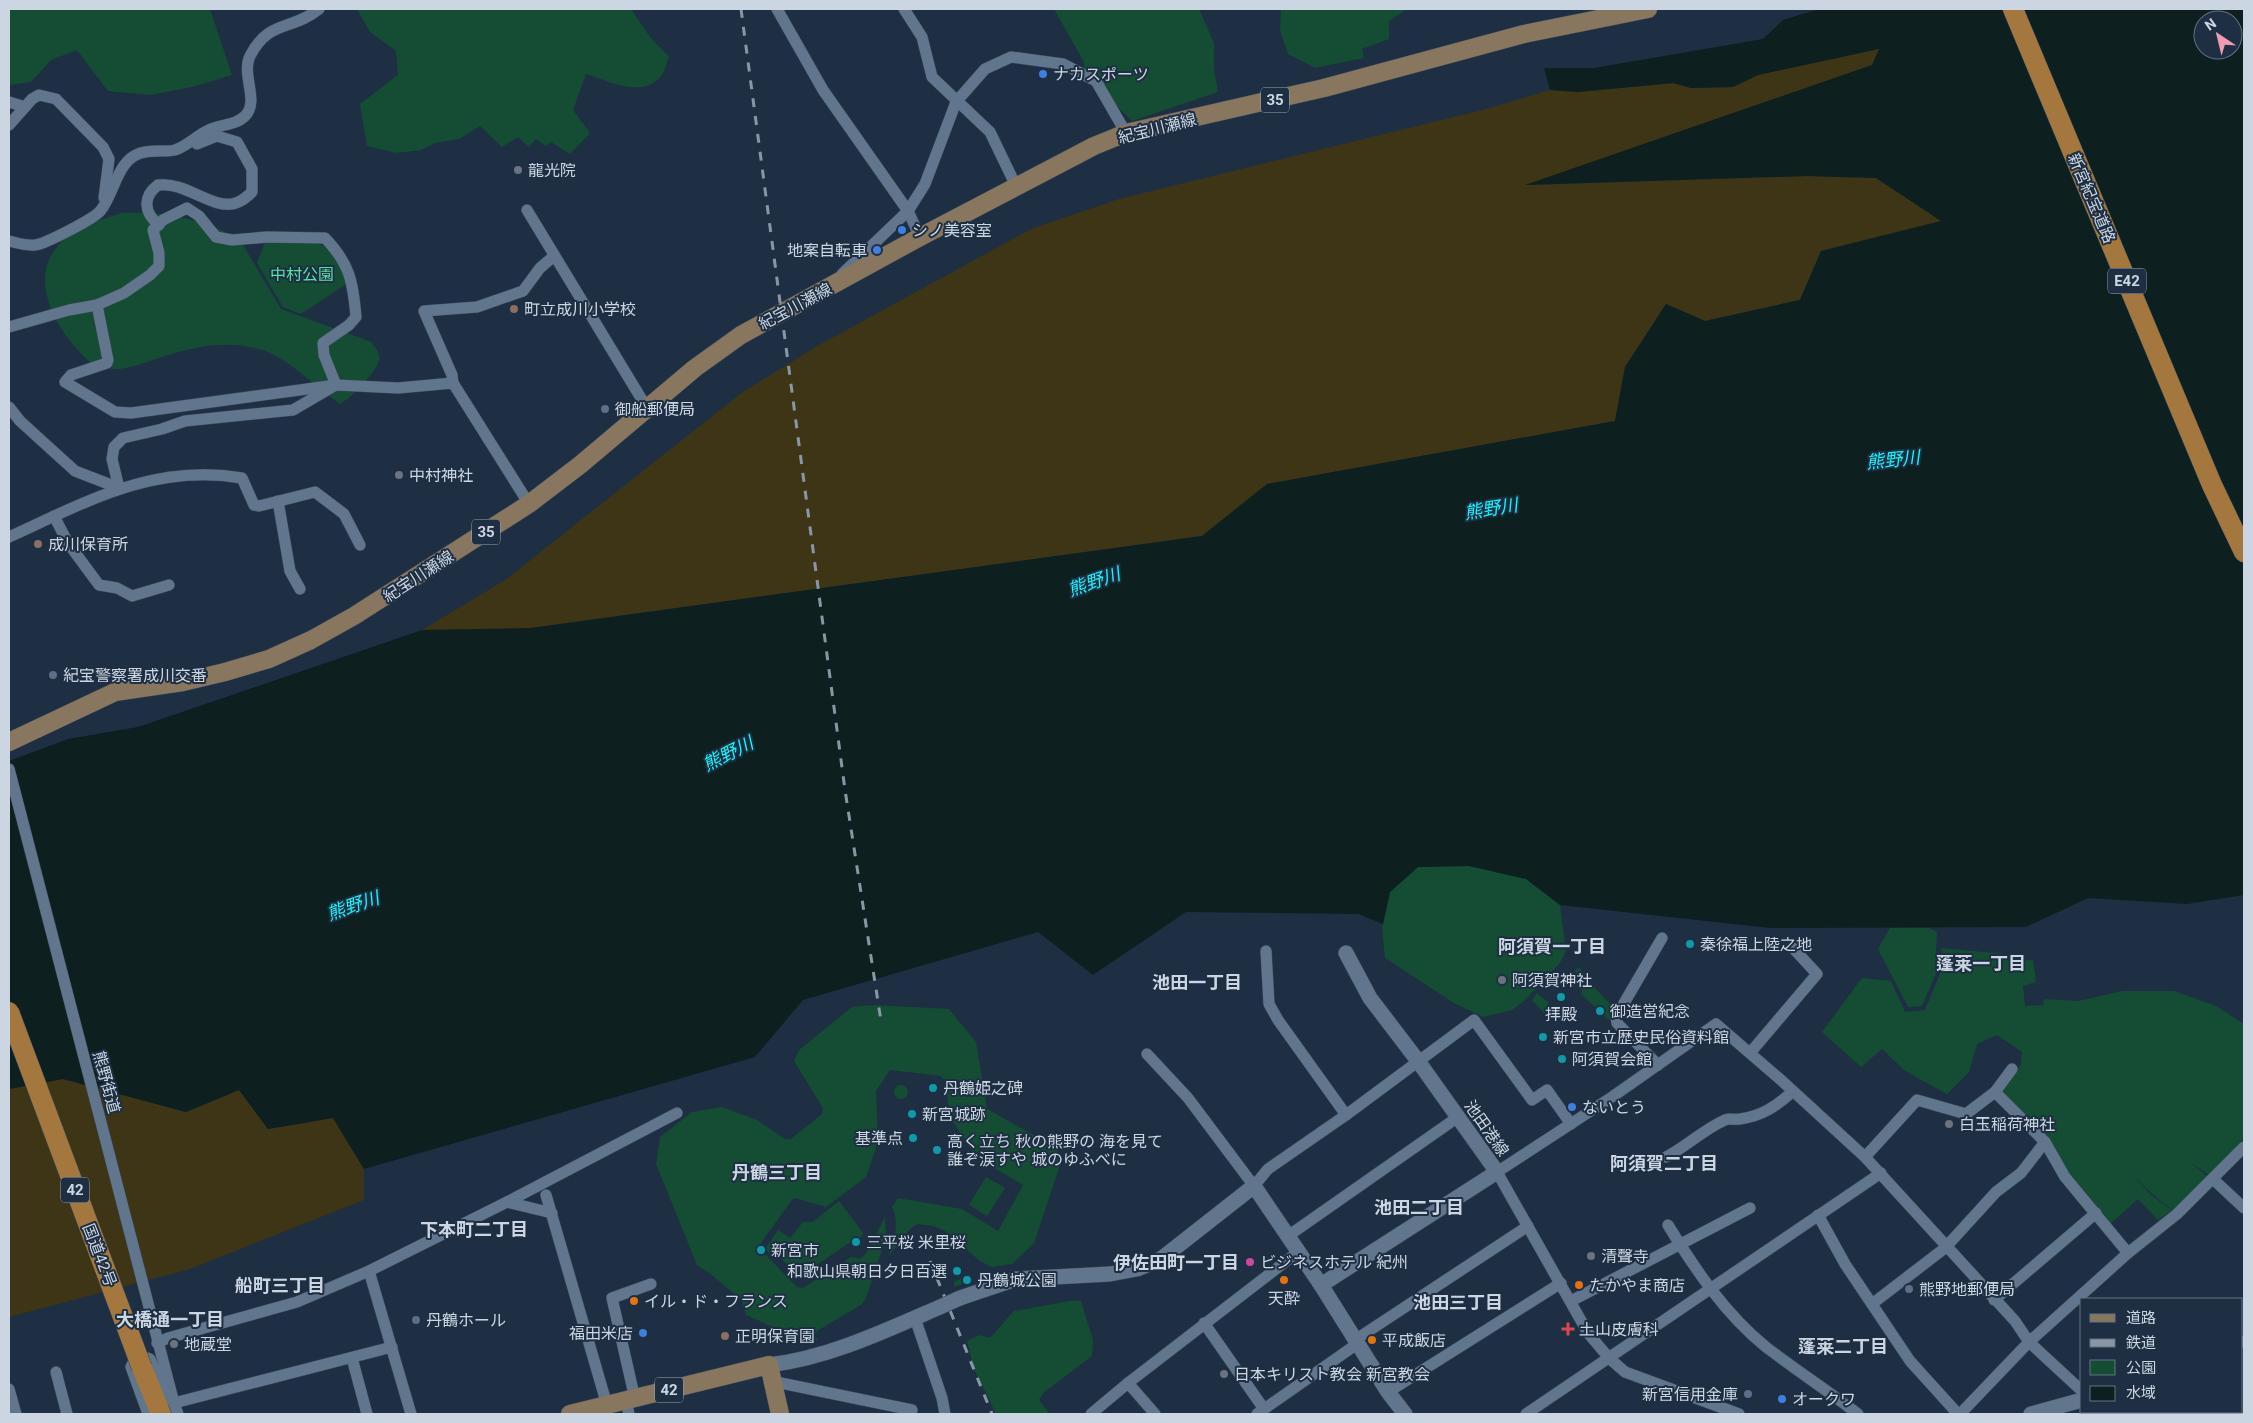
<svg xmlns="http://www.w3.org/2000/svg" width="2253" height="1423" viewBox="0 0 2253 1423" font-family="Roboto,'Noto Sans JP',sans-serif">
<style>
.green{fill:#144d33}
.sand{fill:#3d3515}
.water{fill:#0d1f1f;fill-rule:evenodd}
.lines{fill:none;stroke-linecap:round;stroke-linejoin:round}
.street-casing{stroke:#3a4959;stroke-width:12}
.secondary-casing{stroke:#3a4959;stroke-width:16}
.primary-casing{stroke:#3a4959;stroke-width:19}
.highway-casing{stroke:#3a4959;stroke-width:21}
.street{stroke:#61758c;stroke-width:11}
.secondary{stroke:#61758c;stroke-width:15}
.primary{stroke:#89765e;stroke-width:18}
.highway{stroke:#a4773f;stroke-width:20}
.rail{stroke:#8996a5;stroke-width:3;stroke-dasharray:9 9;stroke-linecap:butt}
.secondary-bridge-casing{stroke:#3a4959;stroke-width:16;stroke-linecap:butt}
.highway-bridge-casing{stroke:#3a4959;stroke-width:21;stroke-linecap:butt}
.secondary-bridge{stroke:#61758c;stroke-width:15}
.highway-bridge{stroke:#a4773f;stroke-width:20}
.shop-dot{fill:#3f7fe0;stroke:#1e2f43;stroke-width:2}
.worship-dot{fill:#6b7280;stroke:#1e2f43;stroke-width:2}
.education-dot{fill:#8d6e63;stroke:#1e2f43;stroke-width:2}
.service-dot{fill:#5c6f8a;stroke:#1e2f43;stroke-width:2}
.culture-dot{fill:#0f9aa8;stroke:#1e2f43;stroke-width:2}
.hotel-dot{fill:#d1479c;stroke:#1e2f43;stroke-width:2}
.food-dot{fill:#e8710a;stroke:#1e2f43;stroke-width:2}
.health-dot{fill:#e0444e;stroke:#1e2f43;stroke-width:2}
.labels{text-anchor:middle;stroke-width:4;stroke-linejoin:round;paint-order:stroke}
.shield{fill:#1e2f43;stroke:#98a4b3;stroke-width:1}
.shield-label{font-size:15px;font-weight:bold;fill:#ccd6e3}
.poi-label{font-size:16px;fill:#ccd6e3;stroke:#1e2f43;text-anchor:start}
.street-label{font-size:16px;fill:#ccd6e3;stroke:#1e2f43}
.park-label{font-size:16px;fill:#5ae1a0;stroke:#1e2f43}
.water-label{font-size:18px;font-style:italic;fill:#10f8fe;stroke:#1e2f43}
.neighbourhood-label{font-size:18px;font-weight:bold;fill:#ccd6e3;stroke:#1e2f43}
</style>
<rect width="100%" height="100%" fill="#1e2f43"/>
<g class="green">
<polygon points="9,9 210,9 232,75 192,87 150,95 108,91 77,50 51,60 31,82 9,85"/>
<path d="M357,9H631L650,37L669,57C667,62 665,70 662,75C642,100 610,81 586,74L573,110L590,133L570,154L551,142L546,146L536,139L529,147L518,137L502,147L480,126L459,139L435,143L421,150L396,153L367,146L360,104L398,75L396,51L370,32Z"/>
<polygon points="1054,9 1199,9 1214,43 1214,70 1218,92 1132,121 1099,88 1084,77 1084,62"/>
<polygon points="1279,9 1278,9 1407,9 1389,21 1389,39 1362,49 1364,58 1315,68 1288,54 1280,30 1281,11"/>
<path d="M122,213H154L185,218L217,228L239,238L281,309L371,342C376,348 382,355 378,363C374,374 350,399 340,404C317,388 288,358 262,350C229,340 197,346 165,356C146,362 122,373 102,368C93,367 84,357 78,350C55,326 32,283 54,251C70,227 97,221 122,213Z"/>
<path d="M309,241C335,246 337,262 348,283L301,314L283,307L257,263L265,242Z"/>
<polygon points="1469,866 1526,879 1560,905 1566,951 1560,963 1523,1002 1512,1010 1483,1017 1454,1003 1385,958 1382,928 1390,892 1418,867"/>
<polygon points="1890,928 1929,928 1937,932 1936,952 1940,964 1922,1006 1908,1007 1878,949"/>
<polygon points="1941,948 2015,955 2016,961 2033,960 2036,982 2023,986 2025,1006 2044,1005 2043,999 2078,1001 2123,991 2174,991 2216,1006 2244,1024 2244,1138 2209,1175 2189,1162 2207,1176 2174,1211 2152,1194 2132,1174 2151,1195 2172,1210 2158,1220 2138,1199 2110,1224 1999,1093 2021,1065 2022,1052 1997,1035 1977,1044 1969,1072 1947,1094 1905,1071 1882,1049 1861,1067 1822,1032 1862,978 1891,981 1905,1012 1925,1010 1944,964"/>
<polygon points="1579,967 1594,987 1611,1005 1612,1019 1608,1019 1581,994 1584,983 1575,971"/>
<polygon points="1537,993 1549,1003 1548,1005 1564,1021 1557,1016 1544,1013 1532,1000"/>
<path d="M874,1005L949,1009L976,1042L987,1109L1057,1148L1061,1162L1034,1243L1012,1264L992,1267L980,1261L945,1231L933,1226L918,1224L910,1229L888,1257C894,1241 900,1223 892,1207L898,1198L962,1209L998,1231L1023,1185L976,1157L950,1117L945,1080L941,1076L890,1070L876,1091L878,1142L866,1177L826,1207L795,1198L792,1200L758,1247L797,1287L803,1288L851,1257L860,1259L865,1255L885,1217L886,1237L866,1298L862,1304L817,1331L815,1335L818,1340L806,1342L746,1315L741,1300L712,1275L697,1265L656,1164L660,1137L692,1112L722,1107L757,1120L785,1139H791L822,1114L823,1108L794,1061L799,1050L852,1007Z"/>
<circle cx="901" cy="1092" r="7"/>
<polygon points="986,1177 1005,1188 987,1216 969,1205"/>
<polygon points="839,1201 863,1233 857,1245 849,1243 799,1277 775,1252 772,1255 765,1249 778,1230 790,1238 803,1222 813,1222"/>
<polygon points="970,1274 973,1280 954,1287 954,1282"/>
<polygon points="1070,1301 1081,1301 1093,1340 1092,1356 1043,1393 1039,1400 1050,1414 996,1414 974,1369 967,1341 979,1335 990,1338 1014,1311"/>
</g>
<g class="sand">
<polygon points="1886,42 1873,65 1527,185 1806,176 1876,178 1942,221 1821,251 1800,300 1705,321 1666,304 1625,367 1615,421 1267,484 1202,536 531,628 422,630 505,580 744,391 819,345 1031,229 1119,199 1486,109 1550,90 1578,92 1674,83 1691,88 1733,87 1758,75"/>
<polygon points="63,1079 186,1112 239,1090 268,1129 333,1118 364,1169 364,1200 190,1269 9,1317 9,1089"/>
</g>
<path class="water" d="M1819,9H2244V895L2187,904L2088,898L2026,927L1770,928L1560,905L1526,879L1469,866L1418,867L1390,892L1383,924L1358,914L1186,912L1093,975L1038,932L803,1000L755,1057L364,1169L333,1118L268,1129L239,1090L186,1112L63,1079L9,1089V761L68,739L138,727L422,630L531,628L1202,536L1267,484L1615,421L1625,367L1666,304L1705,321L1800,300L1821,251L1941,221L1876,178L1806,176L1525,185L1872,65L1879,49L1758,75L1733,87L1691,88L1673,83L1578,92L1550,90L1544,68H1594L1763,39L1783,20ZM2203,20H2233V50H2203Z"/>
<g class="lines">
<g class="street-casing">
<g id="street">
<polyline points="777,9 823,90 908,211 920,237"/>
<polyline points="904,9 922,37 932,77 990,132 1016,186"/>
<polyline points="9,102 25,107"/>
<polyline points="9,125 32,99 39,95 56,99 103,147 109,159 104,198"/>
<polyline points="527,210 647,408"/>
<path d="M159,225C144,213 142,197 158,185C185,181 214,211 236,203C242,201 248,196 252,192V169L237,142L217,136L197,144"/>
<path d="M9,241C17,243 27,246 35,245C45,244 96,218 101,210C113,195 117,166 134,156C147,148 162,153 175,150C188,146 198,134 211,129C223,124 237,125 246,115C259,100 241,74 250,56C269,19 292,31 319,9"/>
<polyline points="842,274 908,211 925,184 956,102 985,69 1011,57 1063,64 1096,81 1126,133"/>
<polyline points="97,305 108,360 107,363 71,375 65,382 115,412 131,413 336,385 398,388 453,383 529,504"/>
<path d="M9,327L69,310L97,305L124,293L150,275L159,266V253L153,230L163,220L187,208L199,216L216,237L232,240L267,237L325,238C350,264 353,282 356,317L349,325L323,343L324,355L336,385"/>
<polyline points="453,383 452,375 424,311 477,307 523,291 540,268 554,256"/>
<polyline points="9,407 20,421 75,471 119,488"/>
<polyline points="119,488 112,459 114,447 123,438 162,429 185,421 293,410 334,386"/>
<polyline points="278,501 290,571 300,589"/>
<polyline points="54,516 68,543 99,585 117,588 132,596 169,585"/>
<path d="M9,537C86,502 154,463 242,478L254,505L259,506L315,492L344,514L360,545"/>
<polyline points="9,769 174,1403"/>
<polyline points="1266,951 1269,1004 1278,1020 1346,1115"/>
<polyline points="1750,1053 1817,974 1793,948"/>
<polyline points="1147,1054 1188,1098 1254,1186 1268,1169 1346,1115 1474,1020 1532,1100 1547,1090 1571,1124"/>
<polyline points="1658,1065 1617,1023 1616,1017 1662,938"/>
<polyline points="1995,1092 2045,1142 2065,1177 2128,1253"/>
<path d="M1666,1157C1686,1147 1704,1129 1725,1120C1729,1118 1734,1120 1740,1119C1762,1116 1777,1106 1793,1091"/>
<polyline points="1865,1157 1917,1100 1966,1114 1995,1092 2012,1069"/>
<polyline points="2214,1180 2244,1208"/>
<polyline points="546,1195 607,1405"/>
<polyline points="507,1202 552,1213"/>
<polyline points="1818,1215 1845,1264 1910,1361 1958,1414"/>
<path d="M1668,1225C1695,1269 1725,1314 1766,1347C1796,1370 1828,1391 1858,1414"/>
<polyline points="1288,1236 1458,1117"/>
<polyline points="369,1271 411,1414"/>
<polyline points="1994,1300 2096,1213"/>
<polyline points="1571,1301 1750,1208"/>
<polyline points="1872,1304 1945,1248 1996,1192 2021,1173 2045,1142"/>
<polyline points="915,1318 942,1398 945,1414"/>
<polyline points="1204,1323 1264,1409"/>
<polyline points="1355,1340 1528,1226"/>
<polyline points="2242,1342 2244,1341"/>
<polyline points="157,1343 168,1338 297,1302 369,1271 507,1202 677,1113"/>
<polyline points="352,1358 367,1414"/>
<polyline points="56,1372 67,1414"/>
<polyline points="771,1381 912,1410 911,1414"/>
<polyline points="1128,1383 1155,1414"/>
<polyline points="9,1389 16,1414"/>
<polyline points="1388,1392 1561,1283"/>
<polyline points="635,1399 612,1298 651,1284"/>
<polyline points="626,1401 629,1414"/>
<polyline points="174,1403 392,1347"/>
<polyline points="2108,1412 2112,1414"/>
<polyline points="2207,1412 2214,1414"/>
<polyline points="148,1414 131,1367 133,1363 147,1358 150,1359 165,1393 174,1403 178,1414"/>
<polyline points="1091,1414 1128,1383 1298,1252"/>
<polyline points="1257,1414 1357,1344"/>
<polyline points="1526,1414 1881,1173"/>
<polyline points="1739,1414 1625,1372 1609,1358 1588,1333 1497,1172 1612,1097 1716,1024 1781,1080 1865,1157 2015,1321 2029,1342 2082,1391"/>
<polyline points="1960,1414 2029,1342 2128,1253 2177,1214 2244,1147"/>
<polyline points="2132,1414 2135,1412"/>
</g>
</g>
<g class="secondary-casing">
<g id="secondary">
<polyline points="1346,953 1370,998 1418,1061 1497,1172 1321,1285 1388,1392 1405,1414"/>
<polyline points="960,1298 1016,1279 1110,1274 1137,1269 1161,1259 1254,1186 1321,1285"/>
<path d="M769,1365C828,1358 885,1331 940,1307"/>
<polyline points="2031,1414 2082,1400"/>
</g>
</g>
<g class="primary-casing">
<g id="primary">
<polyline points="9,742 115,692 183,682 225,672 269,659 311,640 354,616 529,504 580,465 695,368 741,335 920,237 1094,146 1126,133 1324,88 1524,34 1648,9"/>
<polyline points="570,1414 769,1365 780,1414"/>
</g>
</g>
<g class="highway-casing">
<g id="highway">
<polyline points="2013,9 2212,485 2244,552"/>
<polyline points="142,1368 161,1414"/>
</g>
</g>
<use href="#street" class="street"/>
<use href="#secondary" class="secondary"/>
<use href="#primary" class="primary"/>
<use href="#highway" class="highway"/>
<g class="rail">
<polyline points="741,9 845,790 881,1021"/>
<polyline points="930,1261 992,1414"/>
</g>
<g class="secondary-bridge-casing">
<polyline id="secondary-bridge" points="940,1307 960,1298"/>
</g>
<g class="highway-bridge-casing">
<polyline id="highway-bridge" points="9,1012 142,1368"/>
</g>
<use href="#secondary-bridge" class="secondary-bridge"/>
<use href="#highway-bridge" class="highway-bridge"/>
</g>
<g class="shop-dot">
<circle cx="1043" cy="74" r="5"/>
<circle cx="902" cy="230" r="5"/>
<circle cx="877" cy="250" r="5"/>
<circle cx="1572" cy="1107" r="5"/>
<circle cx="643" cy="1333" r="5"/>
<circle cx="1782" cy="1399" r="5"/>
</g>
<g class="worship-dot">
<circle cx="518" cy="170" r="5"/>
<circle cx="399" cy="475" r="5"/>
<circle cx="1502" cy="980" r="5"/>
<circle cx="1949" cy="1124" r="5"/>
<circle cx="1591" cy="1256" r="5"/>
<circle cx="174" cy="1344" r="5"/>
<circle cx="1224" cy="1374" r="5"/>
</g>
<g class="education-dot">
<circle cx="514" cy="309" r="5"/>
<circle cx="38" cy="544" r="5"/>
<circle cx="725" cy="1336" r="5"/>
</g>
<g class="service-dot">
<circle cx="605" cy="409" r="5"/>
<circle cx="53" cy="675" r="5"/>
<circle cx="1909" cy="1289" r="5"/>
<circle cx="416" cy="1320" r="5"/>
<circle cx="1748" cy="1394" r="5"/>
</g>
<g class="culture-dot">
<circle cx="1690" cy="944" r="5"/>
<circle cx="1561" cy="997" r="5"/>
<circle cx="1600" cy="1011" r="5"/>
<circle cx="1543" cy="1037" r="5"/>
<circle cx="1562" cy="1059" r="5"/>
<circle cx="933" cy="1088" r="5"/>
<circle cx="912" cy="1114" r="5"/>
<circle cx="913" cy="1138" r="5"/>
<circle cx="937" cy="1150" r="5"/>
<circle cx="856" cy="1242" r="5"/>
<circle cx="761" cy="1250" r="5"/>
<circle cx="957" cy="1271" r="5"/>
<circle cx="967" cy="1280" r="5"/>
</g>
<circle class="hotel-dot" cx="1250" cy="1262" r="5"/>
<g class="food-dot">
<circle cx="1284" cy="1280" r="5"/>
<circle cx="1579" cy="1285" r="5"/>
<circle cx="634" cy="1301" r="5"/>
<circle cx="1372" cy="1340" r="5"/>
</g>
<path class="health-dot" d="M1565.5 1321.5h5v5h5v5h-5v5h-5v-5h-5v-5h5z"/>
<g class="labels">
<g class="shield">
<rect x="1261" y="87.5" width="28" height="25" rx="4"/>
<rect x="2108" y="268.5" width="38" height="25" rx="4"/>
<rect x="472" y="519.5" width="28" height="25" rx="4"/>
<rect x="61" y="1177.5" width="28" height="25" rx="4"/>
<rect x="655" y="1377.5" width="28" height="25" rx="4"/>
</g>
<g class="shield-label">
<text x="1275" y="105">35</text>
<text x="2127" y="286">E42</text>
<text x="486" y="537">35</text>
<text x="75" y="1195">42</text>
<text x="669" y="1395">42</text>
</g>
<g class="poi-label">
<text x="1053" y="80">ナカスポーツ</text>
<text x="528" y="176">龍光院</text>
<text x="912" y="236">シノ美容室</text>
<text x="867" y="256" text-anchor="end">地案自転車</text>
<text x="524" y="315">町立成川小学校</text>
<text x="615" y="415">御船郵便局</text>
<text x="409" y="481">中村神社</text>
<text x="48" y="550">成川保育所</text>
<text x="63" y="681">紀宝警察署成川交番</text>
<text x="1700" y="950">秦徐福上陸之地</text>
<text x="1512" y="986">阿須賀神社</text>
<text x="1610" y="1017">御造営紀念</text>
<text x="1561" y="1020" text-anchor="middle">拝殿</text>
<text x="1553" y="1043">新宮市立歴史民俗資料館</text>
<text x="1572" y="1065">阿須賀会館</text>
<text x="943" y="1094">丹鶴姫之碑</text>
<text x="1582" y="1113">ないとう</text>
<text x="922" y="1120">新宮城跡</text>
<text x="1959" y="1130">白玉稲荷神社</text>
<text x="903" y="1144" text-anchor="end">基準点</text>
<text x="947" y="1147">高く立ち 秋の熊野の 海を見て<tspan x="947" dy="18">誰ぞ涙すや 城のゆふべに</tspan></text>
<text x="866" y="1248">三平桜 米里桜</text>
<text x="771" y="1256">新宮市</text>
<text x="1601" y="1262">清聲寺</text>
<text x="1260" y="1268">ビジネスホテル 紀州</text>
<text x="947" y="1277" text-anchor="end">和歌山県朝日夕日百選</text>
<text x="977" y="1286">丹鶴城公園</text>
<text x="1589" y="1291">たかやま商店</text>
<text x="1919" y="1295">熊野地郵便局</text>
<text x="1284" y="1304" text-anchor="middle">天酔</text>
<text x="644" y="1307">イル・ド・フランス</text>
<text x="426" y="1326">丹鶴ホール</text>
<text x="1579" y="1335">土山皮膚科</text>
<text x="633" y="1339" text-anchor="end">福田米店</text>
<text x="735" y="1342">正明保育園</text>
<text x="1382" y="1346">平成飯店</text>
<text x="184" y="1350">地蔵堂</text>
<text x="1234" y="1380">日本キリスト教会 新宮教会</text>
<text x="1738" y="1400" text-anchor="end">新宮信用金庫</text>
<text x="1792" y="1405">オークワ</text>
</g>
<g class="street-label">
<text transform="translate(1157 128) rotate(-14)" y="6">紀宝川瀬線</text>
<text transform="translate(2092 198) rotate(67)" y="6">新宮紀宝道路</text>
<text transform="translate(795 306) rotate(-28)" y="6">紀宝川瀬線</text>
<text transform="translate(418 576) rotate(-33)" y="6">紀宝川瀬線</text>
<text transform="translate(107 1082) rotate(75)" y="6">熊野街道</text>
<text transform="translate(1487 1128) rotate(55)" y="6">池田港線</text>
<text transform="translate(100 1255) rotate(69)" y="6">国道42号</text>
</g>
<g class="park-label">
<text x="302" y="280">中村公園</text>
</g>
<g class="water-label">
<text transform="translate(1893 460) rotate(-6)" y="6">熊野川</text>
<text transform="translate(1491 509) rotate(-9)" y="6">熊野川</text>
<text transform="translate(1094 582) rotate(-19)" y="6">熊野川</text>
<text transform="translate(728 754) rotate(-27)" y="6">熊野川</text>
<text transform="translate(353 906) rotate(-19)" y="6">熊野川</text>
</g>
<g class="neighbourhood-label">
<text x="1552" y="953">阿須賀一丁目</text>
<text x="1981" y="970">蓬莱一丁目</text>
<text x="1197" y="989">池田一丁目</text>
<text x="1664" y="1170">阿須賀二丁目</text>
<text x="777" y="1179">丹鶴三丁目</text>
<text x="1419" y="1214">池田二丁目</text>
<text x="474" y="1236">下本町二丁目</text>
<text x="1176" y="1269">伊佐田町一丁目</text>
<text x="280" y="1292">船町三丁目</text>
<text x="1458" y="1309">池田三丁目</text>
<text x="170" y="1326">大橋通一丁目</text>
<text x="1843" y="1353">蓬莱二丁目</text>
</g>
</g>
<rect width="2253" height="1423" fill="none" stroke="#ccd6e3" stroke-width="20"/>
<rect x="2080" y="1298" width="162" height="115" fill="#1e2f43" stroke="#647283"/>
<rect x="2090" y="1314" width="25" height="8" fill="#89765e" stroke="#647283"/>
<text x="2126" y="1323" font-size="15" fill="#ccd6e3">道路</text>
<rect x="2090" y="1339" width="25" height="8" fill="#8996a5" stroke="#647283"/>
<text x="2126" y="1348" font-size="15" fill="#ccd6e3">鉄道</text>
<rect x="2090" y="1360" width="25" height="15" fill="#144d33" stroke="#647283"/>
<text x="2126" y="1373" font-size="15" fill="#ccd6e3">公園</text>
<rect x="2090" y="1386" width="25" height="15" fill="#0d1f1f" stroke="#647283"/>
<text x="2126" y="1398" font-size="15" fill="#ccd6e3">水域</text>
<g transform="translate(2218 35) rotate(325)"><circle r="24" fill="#1e2f43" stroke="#647283"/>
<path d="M0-4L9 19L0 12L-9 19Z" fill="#f19ab3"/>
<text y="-8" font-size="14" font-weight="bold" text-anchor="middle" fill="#ccd6e3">N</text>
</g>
</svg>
